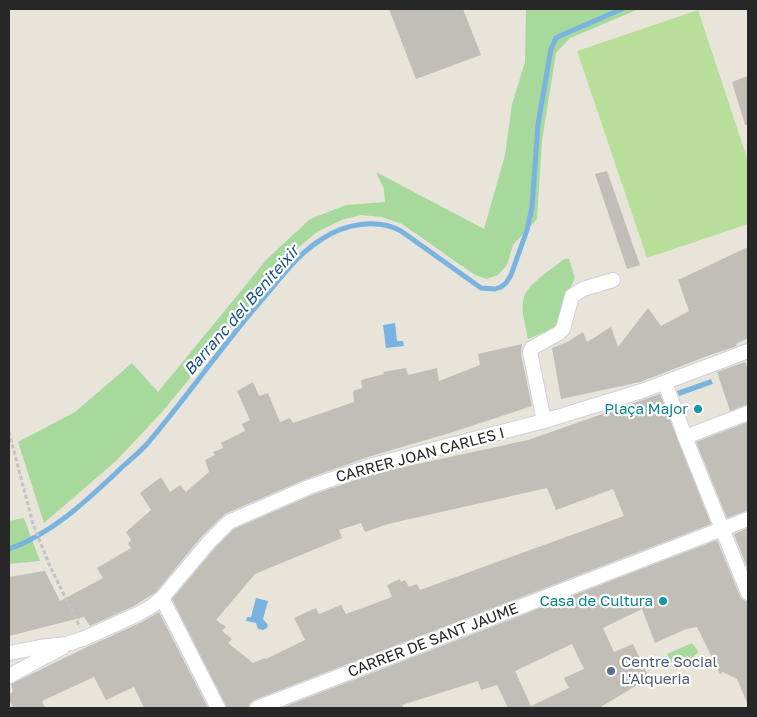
<svg xmlns="http://www.w3.org/2000/svg" width="757" height="717" viewBox="0 0 757 717" font-family="'Golos Text',sans-serif">
<style>
.green{fill:#a8d99c}
.pitch{fill:#b7df99}
.water{fill:#78b4df}
.lines{fill:none;stroke-linecap:round;stroke-linejoin:round}
.stream{stroke:#78b4df;stroke-width:5}
.building{fill:#c0beb7;fill-rule:evenodd}
.street-casing{stroke:#d0d0de;stroke-width:16}
.path{stroke:#c3c3c3;stroke-width:3;stroke-dasharray:4 2.5;stroke-linecap:butt}
.street{stroke:#fff;stroke-width:14}
.culture-dot{fill:#0f9aa8;stroke:#fff;stroke-width:2}
.service-dot{fill:#5c6f8a;stroke:#fff;stroke-width:2}
.labels{text-anchor:middle;stroke-width:4.5;stroke-linejoin:round;paint-order:stroke}
.culture-label{font-size:15px;fill:#0d838f;stroke:#fff;text-anchor:end}
.street-label{font-size:15px;fill:#272727;stroke:#fff}
.service-label{font-size:15px;fill:#4e5e75;stroke:#fff;text-anchor:start}
.water-label{font-size:16px;font-style:italic;fill:#1c5186;stroke:#fff}
</style>
<rect width="100%" height="100%" fill="#e8e4da"/>
<g class="green">
<polygon points="528,9 639,9 570,38 556,53 542,141 537,219 513,245 507,265 498,275 487,279 475,275 402,224 382,217 361,215 342,220 317,232 298,248 242,314 163,411 116,461 44,523 18,442 75,412 132,363 158,392 267,259 310,219 346,205 385,202 384,189 376,172 484,229 505,155 512,104 525,62 526,10"/>
<path d="M564,259H569L575,278L567,295L559,326L528,339C526,327 520,309 524,297C528,284 553,268 564,259Z"/>
<polygon points="24,518 40,561 9,564 9,521"/>
<polygon points="692,643 699,652 676,670 667,654"/>
</g>
<polygon class="pitch" points="698,10 748,161 748,224 647,258 577,51"/>
<g class="water">
<polygon points="395,323 397,341 403,341 404,346 386,348 383,325"/>
<polygon points="711,379 713,384 679,396 677,391"/>
<polygon points="256,598 268,601 263,619 268,625 267,628 263,630 258,629 256,623 246,621 247,617 251,617"/>
</g>
<g class="lines">
<path class="stream" d="M9,549C51,534 84,503 116,473C126,463 138,454 147,444C188,396 224,343 266,295C283,275 299,253 322,239C344,224 377,218 401,231L481,288L495,289L501,287L506,283L511,275L527,230L532,207L538,124L551,49L556,38L562,35L622,9"/>
</g>
<g class="building">
<polygon points="389,9 463,9 481,55 416,79"/>
<polygon points="748,76 748,124 745,125 732,82"/>
<polygon points="607,171 640,265 627,269 595,174"/>
<polygon points="748,247 748,338 736,344 737,346 710,355 640,382 561,399 552,348 567,342 583,332 587,342 611,327 618,347 648,308 661,326 689,311 678,280"/>
<polygon points="522,344 521,354 532,406 450,433 371,456 306,479 225,514 202,536 156,592 134,606 90,626 84,617 9,636 9,577 45,571 60,601 103,578 97,568 131,548 128,544 131,540 126,532 151,510 140,493 161,477 170,492 180,485 186,492 209,472 205,460 215,455 213,452 223,448 221,443 245,431 242,424 250,420 237,391 253,382 259,396 268,393 280,422 290,418 293,423 354,402 353,391 362,388 361,380 384,374 383,372 406,368 408,375 437,368 439,381 480,365 478,354"/>
<polygon points="745,362 748,369 748,404 730,411 717,372"/>
<path d="M660,394L711,524L254,700L250,703L248,708H227L172,599L215,548L234,529L312,495L376,473L528,440ZM547,488L556,510L613,489L624,516L420,590L417,584L409,587L405,580L401,582L400,579L387,585L392,597L346,614L341,605L319,614L316,608L294,618L305,640L266,659L265,658L253,663L228,643L232,639L222,631L226,627L216,620L255,574L342,538L339,530L361,523L365,532L388,524Z"/>
<polygon points="748,422 748,510 727,518 696,442"/>
<polygon points="748,528 748,570 734,534"/>
<path d="M717,540L740,596L743,600L748,602V705L737,679L723,672L720,674L697,627L686,629L655,643L642,609L603,628L614,652L633,644L649,678L599,708H508L497,685L481,690L478,681L402,705L404,708H281ZM572,644L584,669L564,678L569,688L531,706L515,671Z"/>
<polygon points="159,612 208,708 144,708 134,687 106,700 94,677 42,701 45,708 13,708 9,700 9,694 13,692 11,684 87,647 142,622"/>
</g>
<g class="lines">
<g class="street-casing">
<g id="street">
<polyline points="665,383 687,442 748,593"/>
<polyline points="544,421 530,352 532,348 559,333 563,329 572,296 583,289 613,280"/>
<polyline points="685,437 748,413"/>
<polyline points="162,598 218,708"/>
<polyline points="9,653 40,647 67,644 85,638 138,614 152,606 162,598 209,542 229,522 309,487 373,465 544,421 642,391 748,351"/>
<polyline points="9,676 63,647"/>
<polyline points="257,708 748,519"/>
</g>
</g>
<polyline class="path" points="9,432 33,524 49,564 80,627"/>
<use href="#street" class="street"/>
</g>
<g class="culture-dot">
<circle cx="698" cy="409" r="5"/>
<circle cx="663" cy="601" r="5"/>
</g>
<circle class="service-dot" cx="611" cy="671" r="5"/>
<g class="labels">
<g class="culture-label">
<text x="688" y="414">Plaça Major</text>
<text x="653" y="606">Casa de Cultura</text>
</g>
<g class="street-label">
<text transform="translate(420 455) rotate(-15)" y="5">CARRER JOAN CARLES I</text>
<text transform="translate(433 640) rotate(-21)" y="5">CARRER DE SANT JAUME</text>
</g>
<g class="service-label">
<text x="621" y="667">Centre Social<tspan x="621" dy="17">L'Alqueria</tspan></text>
</g>
<g class="water-label">
<text transform="translate(241 310) rotate(-49)" y="6">Barranc del Beniteixir</text>
</g>
</g>
<rect width="757" height="717" fill="none" stroke="#272727" stroke-width="20"/>
</svg>
